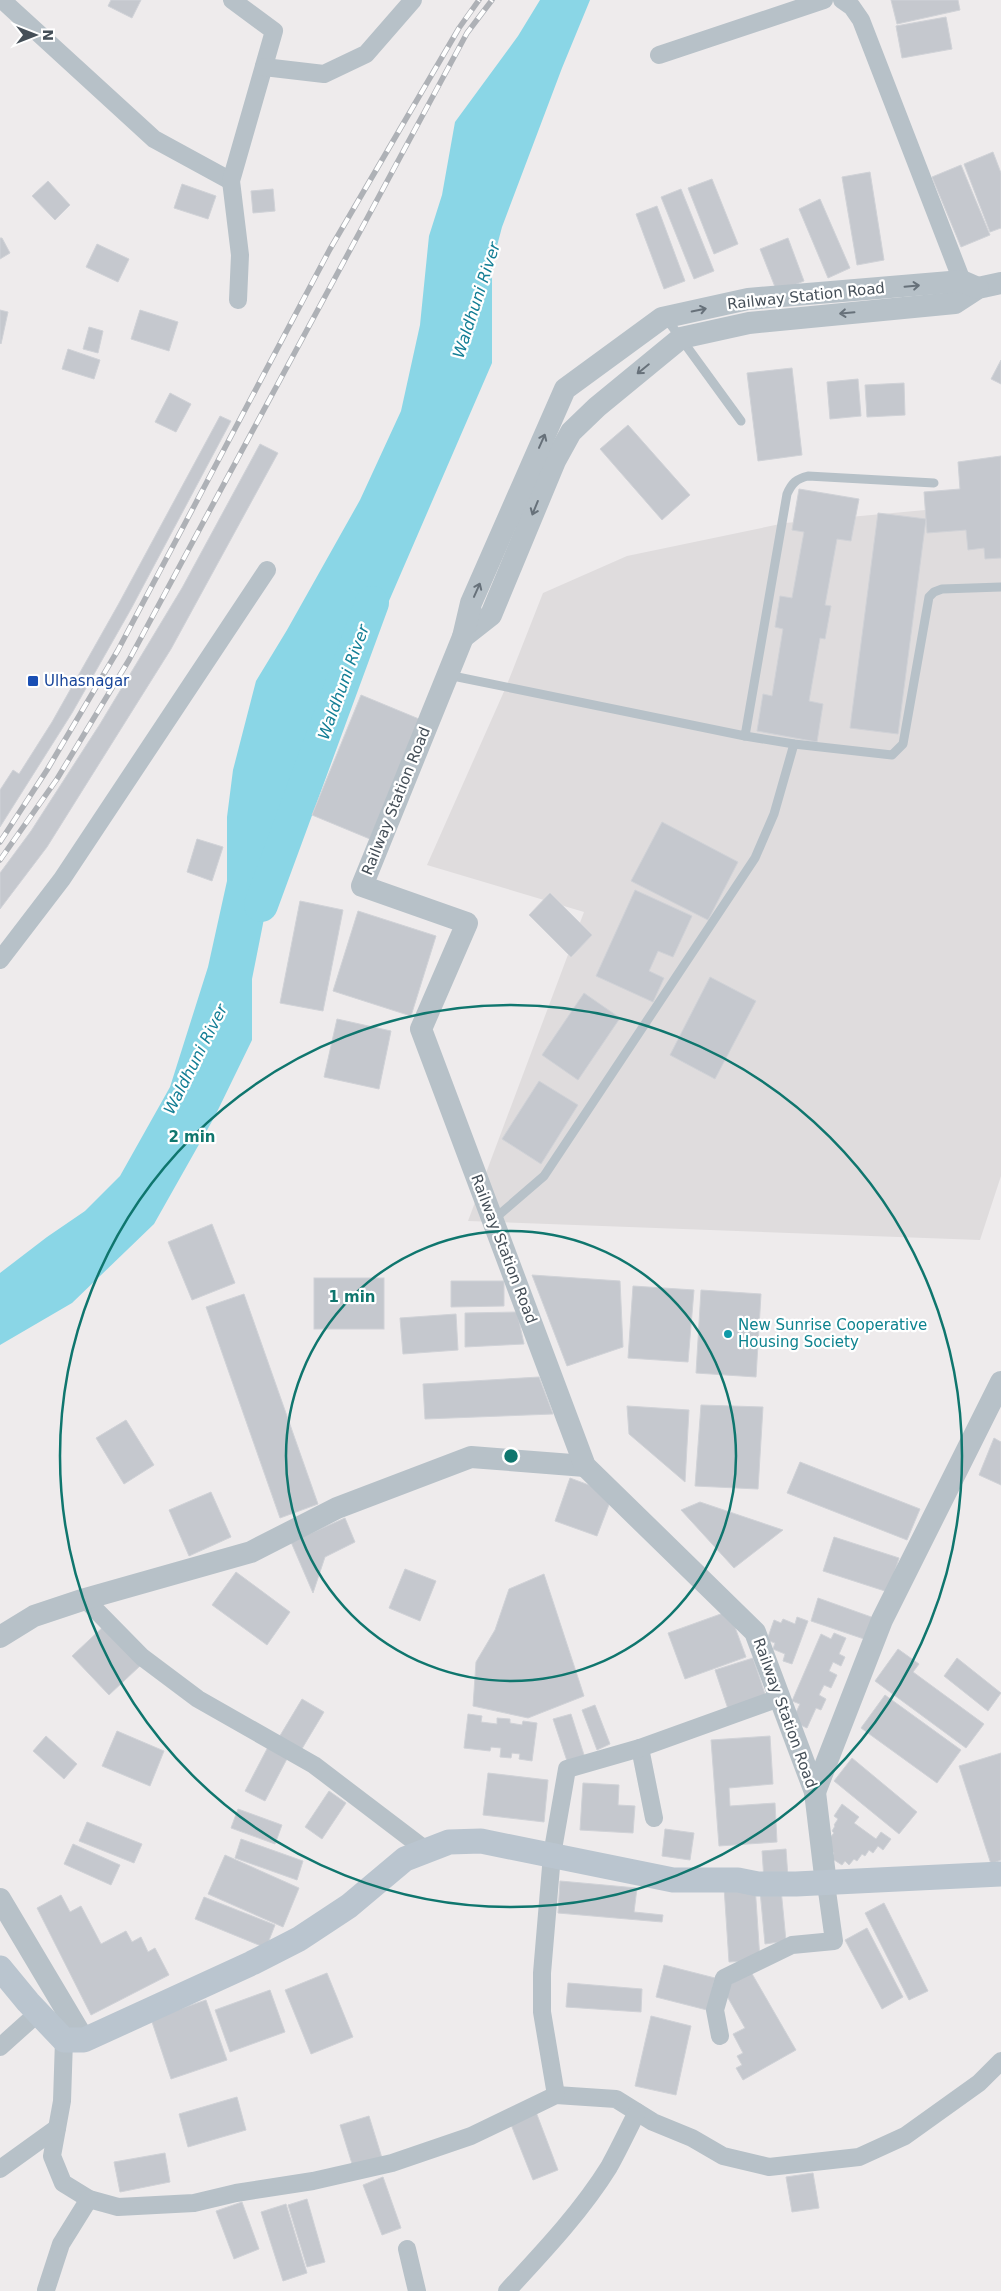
<svg xmlns="http://www.w3.org/2000/svg" width="1001" height="2291" viewBox="0 0 1001 2291" font-family="'DejaVu Sans',sans-serif">
<style>
.education{fill:#dfdcdd}
.water{fill:#8ad6e6}
.lines{fill:none;stroke-linecap:round;stroke-linejoin:round}
.river{stroke:#8ad6e6;stroke-width:34}
.building{fill:#c5c8ce;stroke:#d0d2d7}
.service{stroke:#b7c1c8;stroke-width:9}
.minor{stroke:#b7c1c8;stroke-width:18}
.tertiary{stroke:#b7c1c8;stroke-width:22}
.secondary{stroke:#bac5cf;stroke-width:25}
.rail-casing{stroke:#aeb1b6;stroke-width:5.5}
.rail{stroke:#fff;stroke-width:4;stroke-dasharray:11;stroke-linecap:butt}
.oneway{stroke:#67717a}
.ring{fill:none;stroke:#0f766e;stroke-width:2.5}
.transit-dot{fill:#1a4fb4;stroke:#fff;stroke-width:2}
.culture-dot{fill:#0f9aa8;stroke:#fff;stroke-width:2}
.labels{text-anchor:middle;stroke-width:4.5;stroke-linejoin:round;paint-order:stroke}
.street-label{font-size:15px;fill:#454f58;stroke:#fff}
.transit-label{font-size:15px;fill:#164399;stroke:#fff;text-anchor:start}
.culture-label{font-size:15px;fill:#0d838f;stroke:#fff;text-anchor:start}
.water-label{font-size:16px;font-style:italic;fill:#137e95;stroke:#fff}
.centre{fill:#0f766e;stroke:#fff;stroke-width:2.5}
.ring-label{font-size:15px;text-anchor:middle;font-weight:bold;fill:#0f766e;stroke:#fff;stroke-width:4.5;stroke-linejoin:round;paint-order:stroke}
</style>
<rect width="100%" height="100%" fill="#eeebec"/>
<polygon class="education" points="1001,503 1001,1176 980,1240 468,1221 584,912 427,865 506,687 543,593 627,556 785,523"/>
<polygon class="water" points="540,0 590,0 562,68 502,227 492,265 492,363 379,624 354,649 335,681 319,722 293,773 252,979 252,1040 215,1116 154,1224 72,1303 0,1345 0,1273 47,1237 85,1211 120,1176 170,1087 208,967 227,881 227,817 233,770 256,681 287,630 360,500 401,411 420,325 429,236 442,195 455,122 518,36"/>
<g class="lines">
<polyline class="river" points="261,905 372,603"/>
</g>
<g class="building">
<polygon points="111,0 141,0 132,18 108,6"/>
<polygon points="891,0 958,0 960,10 897,24"/>
<polygon points="946,17 952,49 902,58 896,26"/>
<polygon points="993,152 1001,173 1001,228 990,232 964,164"/>
<polygon points="961,165 990,235 961,247 932,177"/>
<polygon points="870,172 884,260 857,265 842,177"/>
<polygon points="712,179 738,244 714,254 688,188"/>
<polygon points="48,181 70,205 55,220 32,196"/>
<polygon points="182,184 216,196 208,219 174,208"/>
<polygon points="273,189 275,211 253,213 251,191"/>
<polygon points="681,189 714,271 694,279 661,197"/>
<polygon points="820,199 850,268 828,278 799,209"/>
<polygon points="657,206 685,281 664,289 636,214"/>
<polygon points="0,238 2,238 10,253 0,259"/>
<polygon points="788,238 804,281 777,292 760,249"/>
<polygon points="97,244 129,259 118,282 86,267"/>
<polygon points="0,310 8,312 1,344 0,343"/>
<polygon points="140,310 178,322 169,351 131,339"/>
<polygon points="89,327 103,331 98,353 83,349"/>
<polygon points="68,349 100,360 94,379 62,369"/>
<polygon points="1001,360 1001,384 991,379"/>
<polygon points="792,368 802,455 758,461 747,373"/>
<polygon points="858,379 861,416 830,419 827,382"/>
<polygon points="904,383 905,415 867,417 865,385"/>
<polygon points="170,393 191,404 176,432 155,422"/>
<polygon points="220,416 231,421 131,609 72,713 0,827 0,790 13,770 19,774 52,722 118,605"/>
<polygon points="628,425 690,495 662,520 600,449"/>
<polygon points="260,444 278,453 171,649 47,847 0,909 0,873 31,831 100,724 182,588"/>
<polygon points="1001,456 1001,558 985,559 984,548 968,550 966,530 927,533 924,492 960,489 958,462"/>
<polygon points="799,489 859,499 851,541 837,539 825,605 831,606 825,639 820,638 809,701 823,704 817,742 757,731 763,694 772,696 783,629 775,627 780,596 792,598 804,532 792,530"/>
<polygon points="878,513 926,519 898,734 850,728"/>
<polygon points="361,695 419,719 370,839 312,815"/>
<polygon points="662,822 738,862 708,920 631,881"/>
<polygon points="197,839 223,847 212,881 187,872"/>
<polygon points="635,890 692,916 673,957 658,951 649,971 664,978 653,1002 596,976"/>
<polygon points="550,893 592,935 571,957 529,915"/>
<polygon points="300,901 343,910 323,1011 280,1003"/>
<polygon points="358,911 436,936 411,1016 333,991"/>
<polygon points="710,977 756,1001 715,1079 670,1055"/>
<polygon points="584,993 620,1018 578,1080 542,1055"/>
<polygon points="337,1019 391,1031 379,1089 324,1077"/>
<polygon points="539,1081 578,1105 541,1164 502,1139"/>
<polygon points="212,1224 235,1283 192,1300 168,1242"/>
<polygon points="532,1275 620,1281 623,1347 567,1366"/>
<rect x="314" y="1278" width="70" height="51"/>
<polygon points="451,1281 504,1281 504,1306 451,1307"/>
<polygon points="633,1286 694,1290 688,1362 628,1358"/>
<polygon points="701,1290 761,1294 756,1377 696,1373"/>
<polygon points="244,1294 318,1504 280,1518 206,1307"/>
<polygon points="517,1312 524,1344 465,1347 465,1313"/>
<polygon points="456,1314 458,1350 403,1354 400,1318"/>
<polygon points="539,1377 553,1414 425,1419 423,1384"/>
<polygon points="701,1405 763,1407 758,1489 695,1486"/>
<polygon points="627,1406 689,1410 685,1482 629,1434"/>
<polygon points="126,1420 154,1465 124,1484 96,1438"/>
<polygon points="994,1438 1001,1442 1001,1485 979,1475"/>
<polygon points="800,1462 920,1509 907,1540 787,1493"/>
<polygon points="570,1478 613,1494 597,1536 555,1521"/>
<polygon points="211,1492 231,1537 189,1556 169,1510"/>
<polygon points="700,1502 783,1530 734,1568 681,1510"/>
<polygon points="345,1518 355,1542 325,1557 313,1593 291,1542"/>
<polygon points="834,1537 899,1558 888,1592 823,1571"/>
<polygon points="405,1569 436,1581 420,1621 389,1608"/>
<polygon points="236,1572 290,1612 267,1645 212,1605"/>
<polygon points="544,1574 584,1696 528,1718 473,1706 476,1662 495,1630 509,1589"/>
<polygon points="818,1598 874,1618 867,1640 811,1621"/>
<polygon points="729,1611 746,1657 685,1679 668,1633"/>
<polygon points="797,1617 808,1621 792,1664 783,1661 785,1654 773,1649 775,1643 767,1640 774,1620 781,1623 783,1619 795,1624"/>
<polygon points="104,1626 141,1665 109,1695 72,1656"/>
<polygon points="834,1633 846,1638 839,1654 845,1657 841,1666 833,1662 829,1671 837,1675 831,1688 824,1685 819,1695 826,1699 821,1710 816,1708 807,1728 792,1721 800,1704 792,1701 821,1634 831,1639"/>
<polygon points="898,1649 919,1664 913,1672 984,1724 966,1748 875,1681"/>
<polygon points="753,1658 767,1700 729,1712 715,1670"/>
<polygon points="957,1658 1001,1693 988,1711 944,1676"/>
<polygon points="885,1695 961,1750 937,1783 861,1728"/>
<polygon points="302,1699 324,1712 300,1752 278,1739"/>
<polygon points="595,1705 610,1744 597,1750 582,1710"/>
<polygon points="468,1714 482,1716 481,1722 497,1724 497,1718 510,1719 510,1723 522,1725 523,1721 537,1723 532,1761 519,1759 520,1754 512,1753 511,1758 500,1757 501,1748 491,1747 490,1751 464,1748"/>
<polygon points="571,1714 585,1758 568,1764 553,1719"/>
<polygon points="117,1731 164,1751 150,1786 102,1766"/>
<polygon points="46,1736 77,1764 64,1779 33,1751"/>
<polygon points="770,1736 773,1784 729,1788 730,1806 775,1803 777,1842 719,1846 711,1740"/>
<polygon points="269,1745 289,1755 265,1801 245,1791"/>
<polygon points="1001,1753 1001,1860 991,1864 959,1766"/>
<polygon points="852,1758 917,1812 899,1834 834,1781"/>
<polygon points="488,1773 548,1780 544,1822 483,1815"/>
<polygon points="583,1783 619,1785 618,1805 635,1806 633,1833 580,1830"/>
<polygon points="329,1791 346,1803 322,1839 305,1827"/>
<polygon points="842,1804 859,1817 854,1823 876,1839 881,1832 891,1839 883,1850 878,1846 873,1853 869,1850 865,1856 862,1854 857,1861 854,1859 849,1865 845,1861 842,1865 831,1858 834,1853 828,1849 828,1840 834,1833 832,1831 835,1826 834,1825 838,1819 834,1816"/>
<polygon points="238,1809 282,1825 275,1844 231,1828"/>
<polygon points="87,1822 142,1844 134,1863 79,1841"/>
<polygon points="665,1829 694,1833 690,1860 662,1856"/>
<polygon points="241,1839 303,1861 297,1880 235,1858"/>
<polygon points="73,1844 120,1865 111,1885 64,1864"/>
<polygon points="786,1849 788,1878 764,1880 762,1851"/>
<polygon points="225,1855 299,1888 283,1927 208,1894"/>
<polygon points="560,1881 637,1888 634,1912 663,1915 662,1922 558,1913"/>
<polygon points="755,1885 760,1960 729,1962 724,1887"/>
<polygon points="781,1889 786,1941 765,1944 760,1891"/>
<polygon points="61,1895 70,1912 81,1906 101,1944 126,1931 132,1942 141,1937 148,1952 155,1948 169,1975 91,2015 37,1908"/>
<polygon points="204,1897 275,1925 266,1948 195,1919"/>
<polygon points="884,1903 928,1991 909,2000 865,1913"/>
<polygon points="867,1928 903,1997 882,2009 845,1940"/>
<polygon points="664,1965 715,1978 707,2010 656,1997"/>
<polygon points="751,1972 796,2050 743,2080 736,2068 742,2065 737,2056 743,2053 733,2034 745,2028 723,1989"/>
<polygon points="327,1973 353,2037 311,2054 285,1990"/>
<polygon points="568,1983 642,1989 641,2012 566,2007"/>
<polygon points="270,1990 285,2032 230,2052 215,2010"/>
<polygon points="206,2000 227,2060 171,2079 151,2019"/>
<polygon points="651,2016 691,2026 676,2095 635,2086"/>
<polygon points="237,2097 246,2130 188,2147 179,2114"/>
<polygon points="536,2112 558,2170 533,2180 510,2122"/>
<polygon points="369,2116 382,2158 353,2167 340,2125"/>
<polygon points="165,2153 170,2182 120,2192 114,2162"/>
<polygon points="813,2173 819,2208 792,2212 786,2177"/>
<polygon points="383,2177 401,2228 382,2235 363,2185"/>
<polygon points="307,2199 325,2262 307,2267 288,2205"/>
<polygon points="242,2202 259,2249 234,2259 216,2211"/>
<polygon points="286,2204 307,2273 283,2281 261,2212"/>
</g>
<g class="lines">
<g class="service">
<polyline points="666,318 741,421"/>
<path d="M448,675L745,736L787,494C792,483 796,479 808,476L934,483"/>
<polyline points="745,736 794,744 892,755 903,744 929,597 934,592 942,589 1001,587"/>
<polyline points="493,1220 544,1176 755,858 774,814 794,744"/>
</g>
<g class="minor">
<polyline points="2,0 154,139 231,181"/>
<polyline points="232,0 274,31 231,181 240,255 238,300"/>
<polyline points="842,0 852,7 861,20 962,281 964,292"/>
<polyline points="659,55 824,0"/>
<polyline points="264,67 324,74 366,54 413,0"/>
<polyline points="0,960 62,879 267,570"/>
<polyline points="85,1599 142,1657 198,1699 314,1765 427,1851"/>
<polyline points="654,1818 640,1748 779,1698"/>
<polyline points="720,2036 715,2010 724,1978 792,1945 834,1941 826,1884"/>
<polyline points="64,2040 62,2101 52,2156 63,2183 89,2199 118,2207 194,2203 236,2193 313,2181 392,2163 471,2136 556,2095 616,2099 653,2122 692,2138 723,2156 769,2167 859,2157 905,2136 979,2083 1001,2061"/>
<polyline points="0,2047 38,2013"/>
<polyline points="556,2095 542,2012 542,1973 552,1855 567,1769 640,1748"/>
<polyline points="0,2169 57,2128"/>
<polyline points="407,2249 417,2291"/>
<polyline points="46,2290 61,2244 89,2199"/>
<path d="M507,2291C543,2252 581,2212 609,2167C619,2149 628,2130 637,2112"/>
</g>
<g class="tertiary">
<polyline points="463,637 491,615 555,461 571,432 597,407 681,338 749,323 955,303 978,288 1001,283"/>
<polyline points="0,1637 34,1616 85,1599 251,1552 337,1508 471,1457 585,1466"/>
<polyline points="815,1792 882,1620 1001,1382"/>
<polyline points="826,1884 815,1792 755,1632 585,1466 421,1029 467,923 362,886 463,637 471,603 565,389 662,318 748,299 962,281 978,288"/>
<polyline points="0,1899 84,2040"/>
</g>
<polyline class="secondary" points="0,1968 28,2002 64,2040 84,2040 252,1963 299,1939 349,1906 405,1859 449,1842 481,1841 673,1880 738,1880 758,1884 796,1884 1001,1874"/>
<g class="rail-casing">
<g id="rail">
<polyline points="0,842 47,770 118,650 330,249 459,28 479,0"/>
<polyline points="0,860 57,779 129,660 467,33 492,0"/>
</g>
</g>
<use href="#rail" class="rail"/>
</g>
<defs><path id="oneway-shaft" d="M-6 0H5M1.5-3L5.5 0L1.5 3" fill="none" stroke-width="1.6" stroke-linecap="round" stroke-linejoin="round" transform="scale(1.25)"/></defs>
<g class="oneway">
<use href="#oneway-shaft" transform="translate(912 286) rotate(-5)"/>
<use href="#oneway-shaft" transform="translate(699 310) rotate(-12)"/>
<use href="#oneway-shaft" transform="translate(847 313) rotate(175)"/>
<use href="#oneway-shaft" transform="translate(643 369) rotate(141)"/>
<use href="#oneway-shaft" transform="translate(542 441) rotate(-66)"/>
<use href="#oneway-shaft" transform="translate(535 508) rotate(112)"/>
<use href="#oneway-shaft" transform="translate(477 590) rotate(-66)"/>
</g>
<g class="ring">
<circle cx="511" cy="1456" r="225"/>
<circle cx="511" cy="1456" r="451"/>
</g>
<rect class="transit-dot" x="27" y="675" width="12" height="12" rx="2.5"/>
<circle class="culture-dot" cx="728" cy="1334" r="5"/>
<g class="labels">
<g class="street-label">
<text transform="translate(806 296) rotate(-6)" y="5">Railway Station Road</text>
<text transform="translate(396 801) rotate(-68)" y="5">Railway Station Road</text>
<text transform="translate(504 1249) rotate(69)" y="5">Railway Station Road</text>
<text transform="translate(785 1713) rotate(70)" y="5">Railway Station Road</text>
</g>
<g class="transit-label">
<text x="44" y="686">Ulhasnagar</text>
</g>
<g class="culture-label">
<text x="738" y="1330">New Sunrise Cooperative<tspan x="738" dy="17">Housing Society</tspan></text>
</g>
<g class="water-label">
<text transform="translate(476 300) rotate(-72)" y="6">Waldhuni River</text>
<text transform="translate(343 682) rotate(-70)" y="6">Waldhuni River</text>
<text transform="translate(195 1059) rotate(-63)" y="6">Waldhuni River</text>
</g>
</g>
<circle cx="511" cy="1456" r="8" class="centre"/>
<g class="ring-label">
<text x="192" y="1142">2 min</text>
<text x="352" y="1302">1 min</text>
</g>
<g transform="translate(35 35) rotate(90)" stroke="#ffffff" stroke-width="4" paint-order="stroke">
<path d="M0-4L9 19L0 12L-9 19Z" fill="#454f58"/>
<text y="-8" font-size="14" font-weight="bold" text-anchor="middle" fill="#454f58">N</text>
</g>
</svg>
